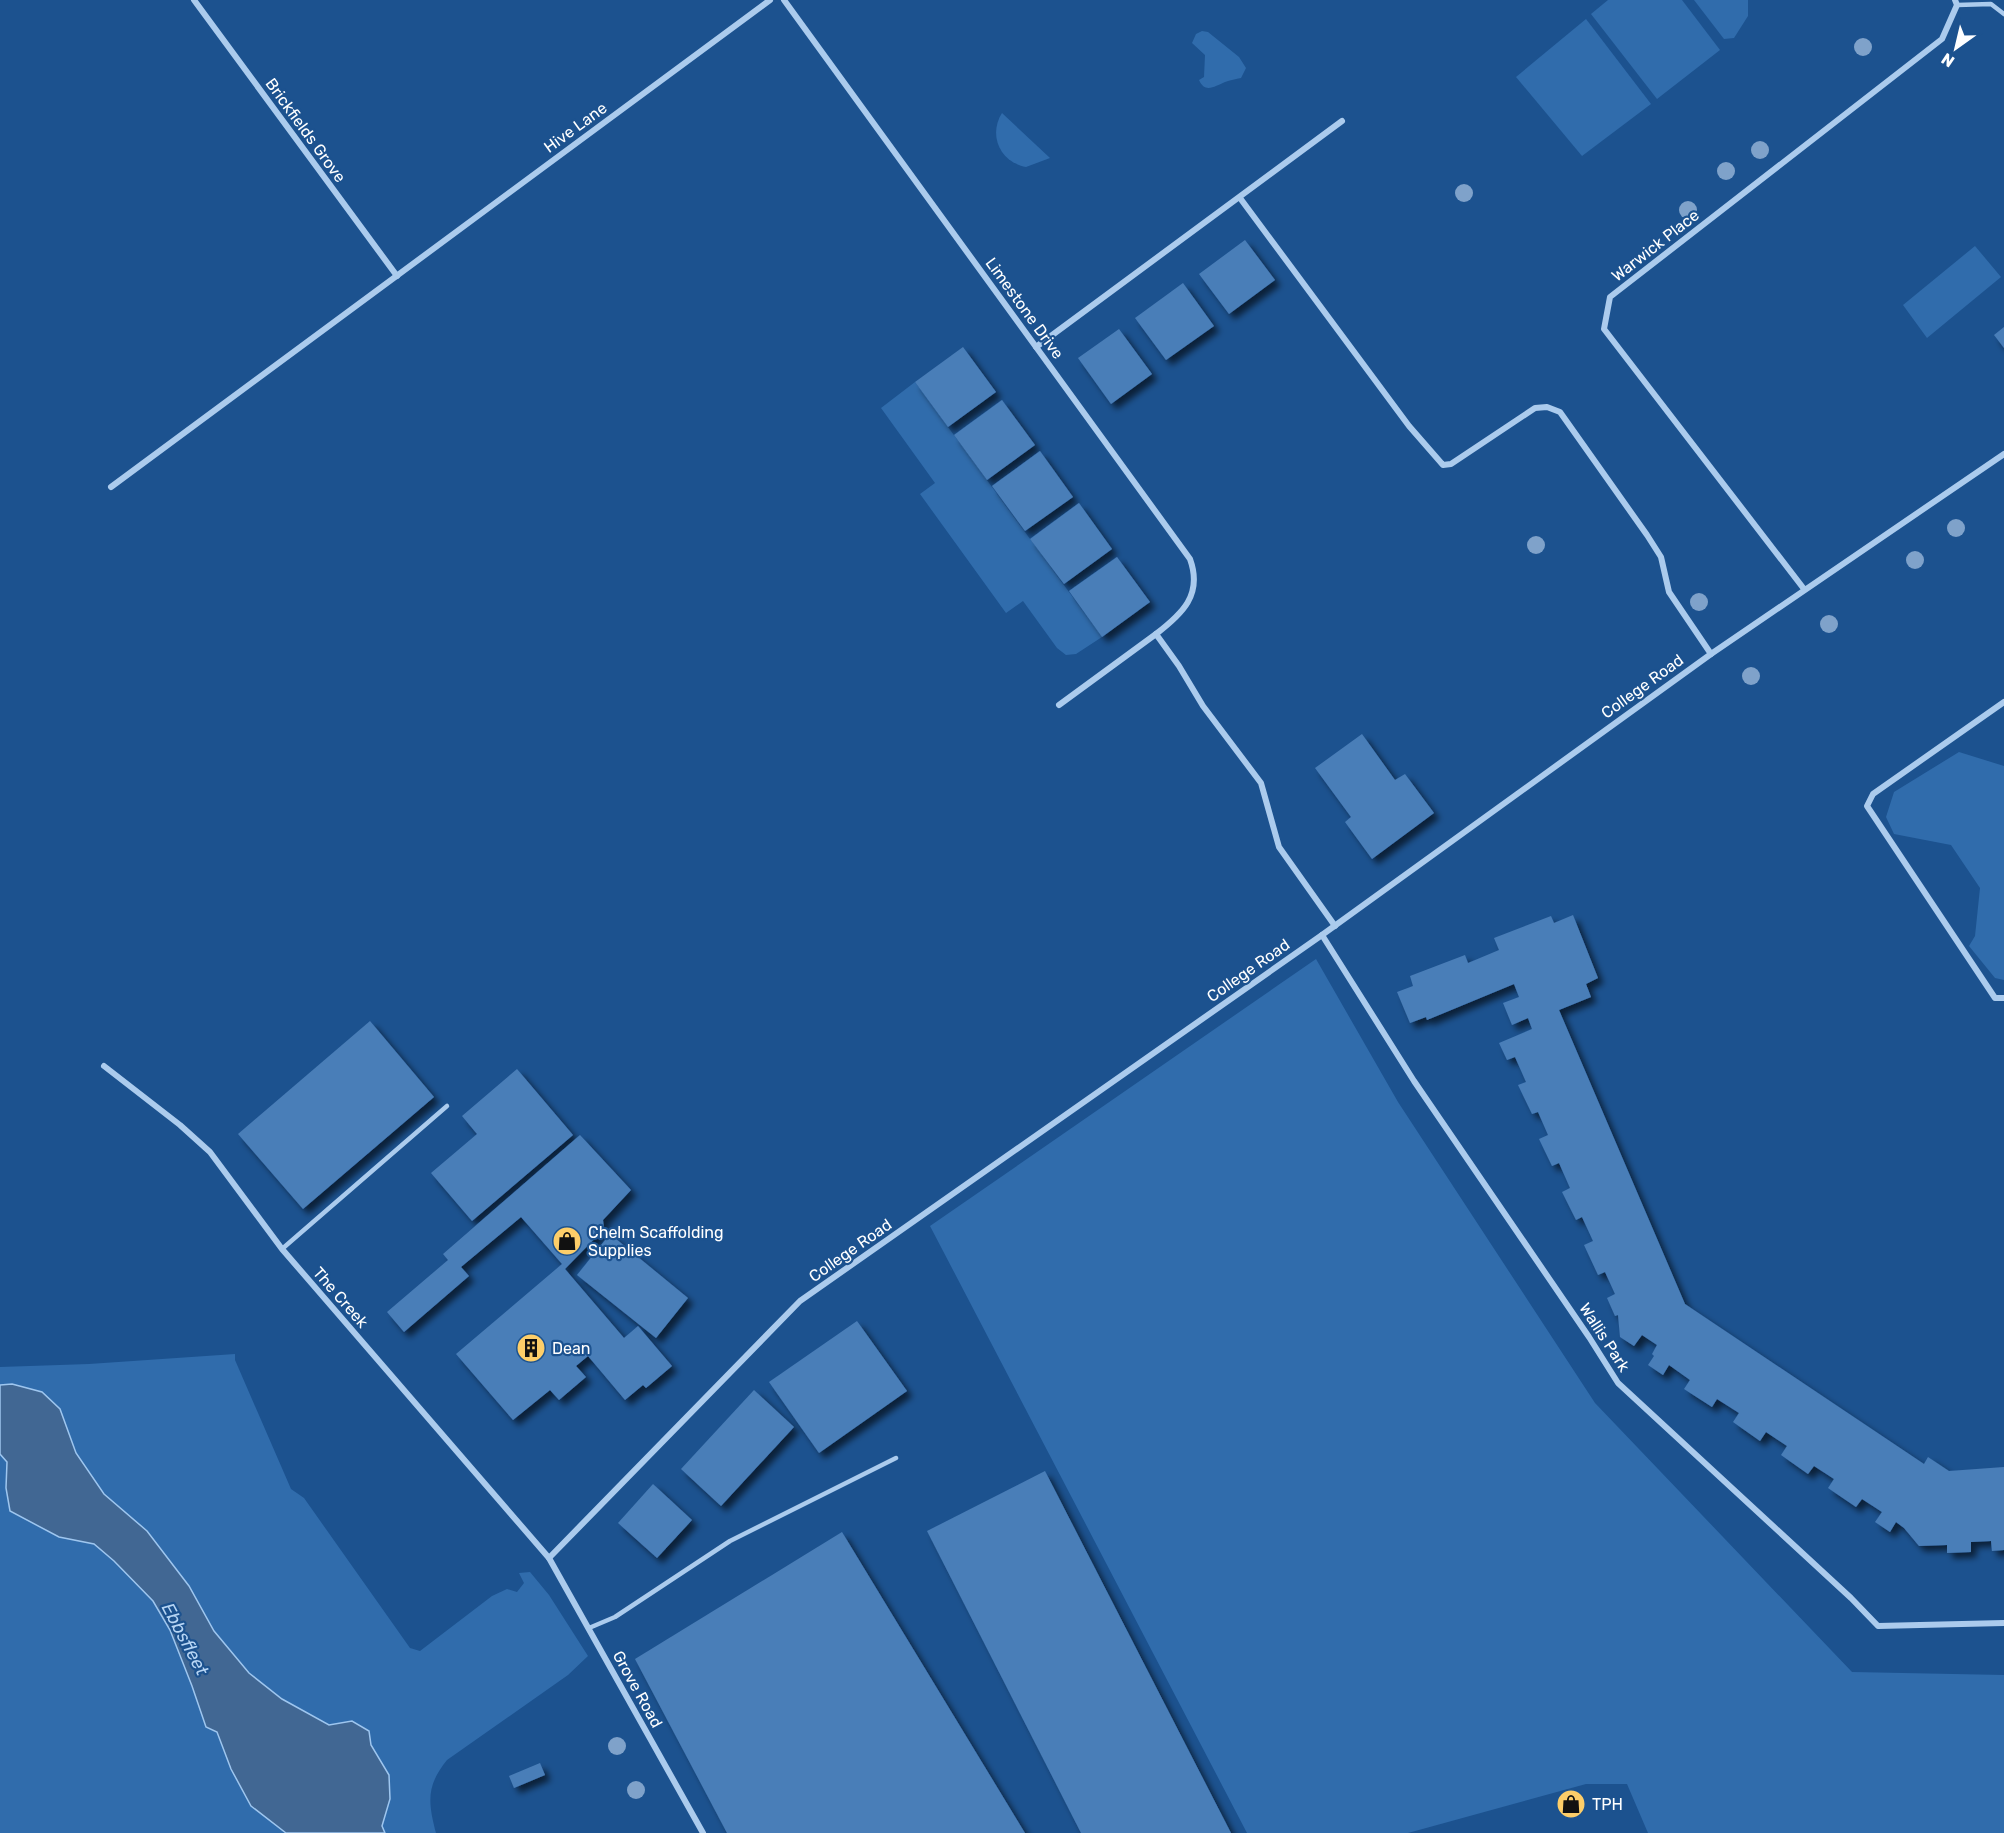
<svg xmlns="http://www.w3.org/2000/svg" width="2004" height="1833" viewBox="0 0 2004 1833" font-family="Rubik,sans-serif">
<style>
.green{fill:#306cac}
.water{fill:#416793;stroke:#9ec6ef;stroke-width:1.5}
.building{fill:#4a7eb8;filter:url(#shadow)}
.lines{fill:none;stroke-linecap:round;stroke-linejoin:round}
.service{stroke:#abcbed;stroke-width:4.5}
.minor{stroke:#abcbed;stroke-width:6}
.tree{fill:#7fa2ca}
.labels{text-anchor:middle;stroke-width:4.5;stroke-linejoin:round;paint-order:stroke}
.street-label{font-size:16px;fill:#fff;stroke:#1c528f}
.poi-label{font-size:16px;fill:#fff;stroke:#1c528f;text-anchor:start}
.water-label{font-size:18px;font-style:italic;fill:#b7d5f4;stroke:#1c528f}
</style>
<defs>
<filter id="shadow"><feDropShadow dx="5.5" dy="5.5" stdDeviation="3" flood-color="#0009"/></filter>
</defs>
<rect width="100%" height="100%" fill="#1c528f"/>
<g class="green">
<polygon points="1608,0 1682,0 1720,50 1657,99 1591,14"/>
<polygon points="1694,0 1748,0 1748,16 1734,38 1724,39"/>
<polygon points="1586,19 1651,104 1582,156 1516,77"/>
<path d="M1202,31L1208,32L1239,57L1246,68L1241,78C1236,79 1230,80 1225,82C1215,86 1205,94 1199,80L1204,77L1205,55L1192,43L1196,34Z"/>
<path d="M1002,113L1050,158L1026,167C1000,162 988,135 1002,113Z"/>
<polygon points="1975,246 2001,277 1927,338 1903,305"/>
<polygon points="915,382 1102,637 1076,654 1066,655 1057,648 1023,601 1006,613 920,494 935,483 881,408"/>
<polygon points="1959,752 2004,766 2004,980 1995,978 1969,946 1975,936 1980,888 1951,845 1894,834 1886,817 1894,792"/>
<polygon points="1316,959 1398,1102 1595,1403 1852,1672 2004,1675 2004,1833 1648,1833 1627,1784 1586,1784 1408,1833 1247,1833 930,1226"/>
<path d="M235,1354V1360L291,1489L304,1498L410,1648L420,1651L492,1596L507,1589L517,1592L524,1583L519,1573L530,1572L549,1595L588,1656L568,1675L447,1760C426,1786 428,1802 436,1833H0V1367L89,1364Z"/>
</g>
<polygon class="water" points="12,1384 42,1392 60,1409 76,1453 104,1494 147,1531 189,1586 214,1631 249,1673 282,1699 329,1725 352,1721 369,1731 371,1745 389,1775 390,1799 382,1826 385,1833 286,1833 251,1806 231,1769 217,1732 206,1727 192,1686 170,1630 153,1601 114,1561 94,1544 59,1537 10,1511 6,1488 7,1462 0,1454 0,1385"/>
<g class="building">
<polygon points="1245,240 1275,280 1229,314 1199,274"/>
<polygon points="1183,283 1214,326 1166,360 1135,318"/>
<polygon points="2004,327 2004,348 1994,335"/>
<polygon points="1119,329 1152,374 1111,404 1078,358"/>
<polygon points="963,347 996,392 948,427 915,382"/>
<polygon points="1002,400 1035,445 987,480 954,435"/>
<polygon points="1040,451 1073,497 1025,531 992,486"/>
<polygon points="1079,503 1112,549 1064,584 1030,539"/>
<polygon points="1117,557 1150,602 1102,637 1069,591"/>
<polygon points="1362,734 1395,780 1405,774 1434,813 1372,859 1345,822 1351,817 1315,768"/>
<polygon points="1573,915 1598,978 1586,984 1591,997 1559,1010 1685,1304 1924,1464 1928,1457 1949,1471 2004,1467 2004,1550 1992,1551 1991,1541 1971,1542 1971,1552 1947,1553 1947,1545 1919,1546 1904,1528 1896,1522 1890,1532 1875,1522 1882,1512 1862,1499 1856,1507 1828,1488 1834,1479 1814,1466 1808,1474 1781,1455 1787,1446 1766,1432 1760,1441 1733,1422 1739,1413 1717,1399 1712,1407 1684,1389 1690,1380 1669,1365 1663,1375 1648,1365 1654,1356 1652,1354 1657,1345 1642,1335 1634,1346 1620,1337 1618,1315 1615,1316 1607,1298 1615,1294 1605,1272 1598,1275 1584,1245 1593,1241 1582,1217 1576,1220 1562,1192 1570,1188 1559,1163 1552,1166 1539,1139 1548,1135 1538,1112 1532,1114 1518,1085 1526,1082 1515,1057 1507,1060 1499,1043 1532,1029 1528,1018 1512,1025 1503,1003 1519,997 1514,984 1427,1020 1426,1017 1410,1023 1397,992 1413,986 1410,976 1465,955 1468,963 1499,950 1494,938 1551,916 1554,923"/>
<polygon points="370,1021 434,1097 303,1209 238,1134"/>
<polygon points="517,1069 573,1135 472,1221 431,1173 477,1134 462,1116"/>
<polygon points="580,1135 631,1190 603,1220 604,1229 565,1269 624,1338 638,1326 672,1366 646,1388 643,1385 625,1400 588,1356 576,1366 586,1377 559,1400 550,1390 513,1420 456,1354 562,1264 521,1217 461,1267 469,1276 404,1332 387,1312 448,1260 443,1254"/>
<polygon points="610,1234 688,1298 656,1338 577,1275"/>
<polygon points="857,1321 907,1391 819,1453 769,1382"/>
<polygon points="754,1390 794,1427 721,1506 681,1469"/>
<polygon points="1045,1471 1231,1833 1081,1833 927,1531"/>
<polygon points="653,1484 692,1520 657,1558 618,1523"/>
<polygon points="842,1532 1025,1833 727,1833 635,1659"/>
<polygon points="540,1763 545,1775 514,1788 509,1776"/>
</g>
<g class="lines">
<g class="service">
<polyline points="1957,5 1991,4 2004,14"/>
<polyline points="282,1249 447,1106"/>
<polyline points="589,1628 615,1617 730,1541 896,1458"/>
</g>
<g class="minor">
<polyline points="194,0 397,276"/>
<path d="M784,0L1190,559C1203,595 1182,614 1156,634"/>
<polyline points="1240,198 1409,426 1443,465 1451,464 1535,408 1547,407 1560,412 1647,535 1661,557 1669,592 1711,654"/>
<polyline points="1036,347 1342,121"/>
<polyline points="111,487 770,0"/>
<polyline points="1804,589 1604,329 1610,297 1942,39 1957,5 1955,0"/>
<polyline points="2004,702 1873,794 1867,806 1995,998 2004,998"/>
<polyline points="1059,705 1156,634 1179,666 1203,706 1261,783 1279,847 1335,926"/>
<polyline points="1322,935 1414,1081 1589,1337 1618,1383 1851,1598 1878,1626 2004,1623"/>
<polyline points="104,1066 180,1125 210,1152 282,1249 549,1558 703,1833"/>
<polyline points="549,1558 800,1301 1322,935 1711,654 2004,454"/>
</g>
</g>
<g class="tree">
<circle cx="1863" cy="47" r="9"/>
<circle cx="1760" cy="150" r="9"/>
<circle cx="1726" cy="171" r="9"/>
<circle cx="1464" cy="193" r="9"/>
<circle cx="1688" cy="210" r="9"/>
<circle cx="1956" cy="528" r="9"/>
<circle cx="1536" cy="545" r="9"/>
<circle cx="1915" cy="560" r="9"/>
<circle cx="1699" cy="602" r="9"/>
<circle cx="1829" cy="624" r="9"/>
<circle cx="1751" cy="676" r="9"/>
<circle cx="617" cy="1746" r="9"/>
<circle cx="636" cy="1790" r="9"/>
</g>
<defs>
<g id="shop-disc" transform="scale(1.5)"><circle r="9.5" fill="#fdce69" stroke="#1c528f"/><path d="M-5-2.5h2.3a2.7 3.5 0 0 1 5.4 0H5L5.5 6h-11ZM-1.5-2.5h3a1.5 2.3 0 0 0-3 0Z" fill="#111"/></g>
<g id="building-disc" transform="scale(1.5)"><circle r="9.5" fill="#fdce69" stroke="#1c528f"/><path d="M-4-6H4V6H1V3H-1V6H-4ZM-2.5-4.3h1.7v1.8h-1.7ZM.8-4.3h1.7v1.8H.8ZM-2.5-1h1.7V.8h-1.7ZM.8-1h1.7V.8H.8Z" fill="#111"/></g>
</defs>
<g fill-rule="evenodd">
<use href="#shop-disc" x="567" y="1241"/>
<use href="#building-disc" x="531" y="1348"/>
<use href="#shop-disc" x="1571" y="1804"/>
</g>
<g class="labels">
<g class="street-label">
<text transform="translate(575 127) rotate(-36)" y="6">Hive Lane</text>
<text transform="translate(306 130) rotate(54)" y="6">Brickfields Grove</text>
<text transform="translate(1655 245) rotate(-38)" y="6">Warwick Place</text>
<text transform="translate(1025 308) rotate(54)" y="6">Limestone Drive</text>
<text transform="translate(1642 686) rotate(-36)" y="6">College Road</text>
<text transform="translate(1248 970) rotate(-35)" y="6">College Road</text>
<text transform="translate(850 1250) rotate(-35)" y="6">College Road</text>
<text transform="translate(341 1297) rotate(49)" y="6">The Creek</text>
<text transform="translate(1605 1337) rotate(57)" y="6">Wallis Park</text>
<text transform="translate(638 1689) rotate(61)" y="6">Grove Road</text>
</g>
<g class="poi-label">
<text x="588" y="1238">Chelm Scaffolding<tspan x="588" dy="18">Supplies</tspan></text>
<text x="552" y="1354">Dean</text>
<text x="1592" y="1810">TPH</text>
</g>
<g class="water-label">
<text transform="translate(185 1639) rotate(62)" y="6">Ebbsfleet</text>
</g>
</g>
<g transform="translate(1956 48) rotate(214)" stroke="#1c528f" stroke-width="4.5" paint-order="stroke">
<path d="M0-4.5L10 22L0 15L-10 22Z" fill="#ffffff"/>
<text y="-9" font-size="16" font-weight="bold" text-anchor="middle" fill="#ffffff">N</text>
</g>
</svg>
